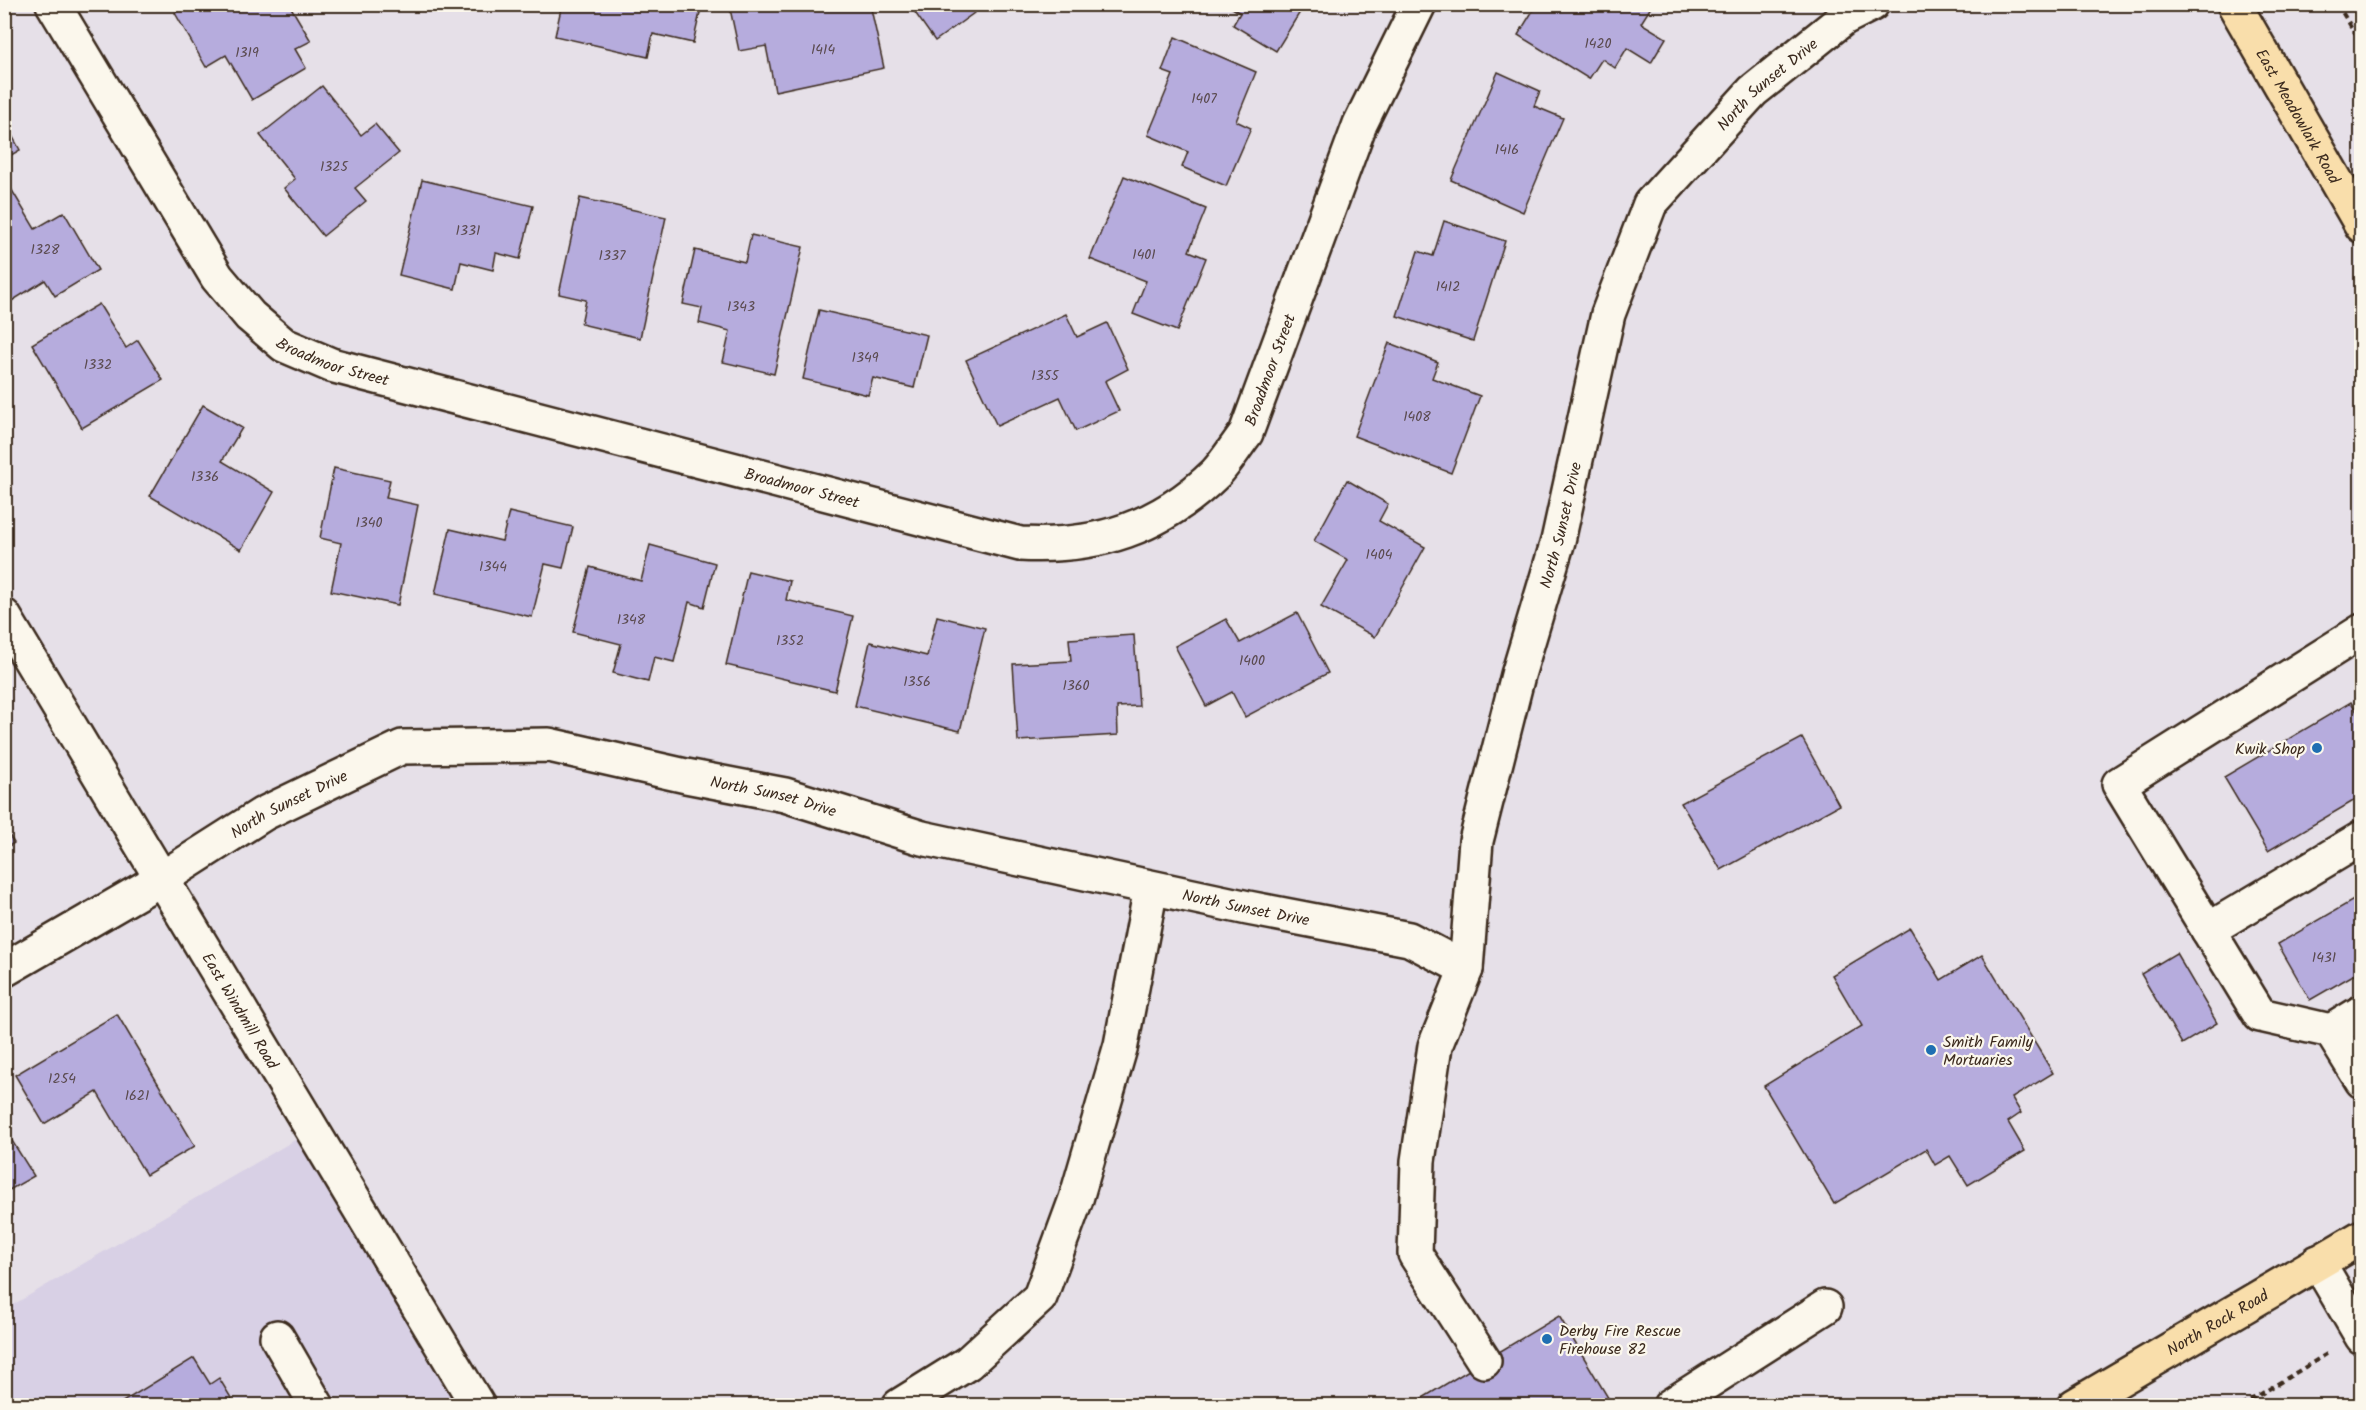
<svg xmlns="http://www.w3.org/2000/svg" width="2366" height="1410" viewBox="0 0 2366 1410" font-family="Kalam,sans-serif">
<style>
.built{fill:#d8d0e5}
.building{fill:#b6acdd;stroke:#3b2a1e;stroke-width:1.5}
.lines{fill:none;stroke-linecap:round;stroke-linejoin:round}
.minor-casing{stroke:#3b2a1e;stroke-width:38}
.major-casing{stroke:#3b2a1e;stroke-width:38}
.path{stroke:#3b2a1e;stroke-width:4;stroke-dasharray:6 4.5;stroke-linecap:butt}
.minor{stroke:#fbf7ec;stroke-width:33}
.major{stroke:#f9deab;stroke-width:33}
.poi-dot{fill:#1f6fb2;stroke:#fbf7ec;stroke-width:2}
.labels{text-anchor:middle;stroke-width:4.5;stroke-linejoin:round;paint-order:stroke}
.number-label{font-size:14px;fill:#5a4a4e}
.street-label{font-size:16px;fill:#3b2a1e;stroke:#fbf7ec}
.poi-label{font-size:16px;fill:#3b2a1e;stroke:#fbf7ec;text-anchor:start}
</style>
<rect width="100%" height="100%" fill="#e6e0e8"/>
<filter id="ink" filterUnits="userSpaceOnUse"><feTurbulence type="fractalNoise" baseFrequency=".0167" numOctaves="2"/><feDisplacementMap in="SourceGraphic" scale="12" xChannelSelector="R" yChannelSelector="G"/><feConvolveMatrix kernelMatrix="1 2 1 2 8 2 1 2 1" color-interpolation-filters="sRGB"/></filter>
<g filter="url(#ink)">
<polygon class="built" points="312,1130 470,1405 5,1405 4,1310"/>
<g class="building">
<polygon points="188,4 289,4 311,41 295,49 306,68 252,100 226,55 206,67 175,13"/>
<polygon points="562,4 702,4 693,43 653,34 648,57 555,36"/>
<polygon points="729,4 801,4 802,8 820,4 870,4 884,68 775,91 766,46 739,51"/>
<polygon points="909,4 969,4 974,13 935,41"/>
<polygon points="1226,4 1305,4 1276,51 1233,25 1240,13"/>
<polygon points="1537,4 1653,4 1641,23 1666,38 1651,63 1627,48 1615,68 1602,59 1589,79 1518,35"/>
<polygon points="1175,37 1256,72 1236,121 1251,128 1226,186 1182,167 1188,152 1148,135 1173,75 1162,71"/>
<polygon points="1498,72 1540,91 1534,106 1563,118 1523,212 1451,180"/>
<polygon points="322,86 361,135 375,124 399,153 355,188 366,201 323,236 284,188 295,179 260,135"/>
<polygon points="4,121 20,150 4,159"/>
<polygon points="1124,176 1206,209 1189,251 1206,258 1177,331 1133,314 1146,281 1090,259"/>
<polygon points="422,180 533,206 520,259 496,253 493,270 461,262 455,289 399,275"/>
<polygon points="7,182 35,229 64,212 98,270 55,296 45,280 7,304 4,300 4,183"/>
<polygon points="580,198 666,217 640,338 581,324 586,300 559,294"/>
<polygon points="1444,221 1505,241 1473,341 1397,316 1418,251 1433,256"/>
<polygon points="751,235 803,247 774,374 723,362 730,331 699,323 702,308 683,304 695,250 745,262"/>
<polygon points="99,304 126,348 138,340 163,380 82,428 32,344"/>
<polygon points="819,310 927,335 914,388 873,378 868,395 803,379"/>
<polygon points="1066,314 1077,337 1107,323 1128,369 1105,381 1119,411 1076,431 1060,397 997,426 966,360"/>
<polygon points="1389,343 1438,362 1432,378 1480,396 1451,473 1354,436"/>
<polygon points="203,405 242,428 222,461 274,492 241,550 150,496"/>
<polygon points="334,468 390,480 386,498 418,505 398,605 331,591 341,543 320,538"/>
<polygon points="1347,480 1388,504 1379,521 1425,547 1375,637 1321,607 1348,560 1314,541"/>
<polygon points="509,512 573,527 563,568 545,564 532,617 435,594 450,529 502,541"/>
<polygon points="650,545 715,563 704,607 689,602 674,662 654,657 648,682 613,673 621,644 573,632 590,567 641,581"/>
<polygon points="748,571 790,581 786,600 853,616 835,691 726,665"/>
<polygon points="1297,613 1328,673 1245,717 1232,692 1206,706 1175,646 1226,619 1240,643"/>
<polygon points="937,616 985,628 960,731 855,706 870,642 927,656"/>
<polygon points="1134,635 1139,706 1117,707 1118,735 1018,741 1013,664 1071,661 1069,639"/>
<polygon points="2351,702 2362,720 2362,796 2268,851 2224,777"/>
<polygon points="1802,738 1839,805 1721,870 1681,803"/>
<polygon points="4,827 14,843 4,849"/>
<polygon points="2362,895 2362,970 2310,1000 2278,944"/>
<polygon points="1910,928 1941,980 1982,955 2053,1073 2012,1098 2021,1113 2008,1122 2025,1151 1968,1185 1950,1156 1935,1165 1926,1149 1834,1204 1764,1086 1862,1026 1832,975"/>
<polygon points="2176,953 2217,1023 2182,1044 2141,974"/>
<polygon points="117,1014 195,1146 146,1175 97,1092 44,1124 15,1075"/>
<polygon points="4,1128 34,1176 4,1193"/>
<polygon points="1559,1316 1613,1406 1411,1405 1484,1361"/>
<polygon points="194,1358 210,1384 219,1378 236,1406 116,1406"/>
</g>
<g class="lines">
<g class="minor-casing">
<g id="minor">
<path id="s1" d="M53,4L217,277L250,316L284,345L331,365L1020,544C1097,548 1160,528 1216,473C1227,461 1236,446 1246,433L1360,124L1419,4"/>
<path id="s2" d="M4,616L478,1406"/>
<polyline points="2362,631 2119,784 2260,1015 2331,1031 2362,1081"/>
<polyline points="2208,930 2362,838"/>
<polyline points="1466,969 1435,1046 1418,1161 1415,1254 1484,1361"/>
<path id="s3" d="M4,970L161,879L263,814L402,747L549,745L686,776L785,795L922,838L1248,908L1409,939L1466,969L1476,841L1518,675L1558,541L1608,314L1650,204L1753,91L1844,18L1872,4"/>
<polyline points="2331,1031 2362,1012"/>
<polyline points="2318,1262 2362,1337"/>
<polyline points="277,1337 317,1406"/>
<polyline points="899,1406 968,1363 1040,1297 1076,1199 1121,1045 1151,888"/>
<polyline points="1670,1406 1825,1307"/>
</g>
</g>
<g class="major-casing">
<g id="major">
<path id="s4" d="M2234,4L2362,226"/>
<path id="s5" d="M2074,1406L2362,1237"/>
</g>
</g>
<g class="path">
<polyline points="2337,4 2362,44"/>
<polyline points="2241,1406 2330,1352"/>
</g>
<use href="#minor" class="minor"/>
<use href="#major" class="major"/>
</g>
</g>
<g class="poi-dot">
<circle cx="2317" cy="748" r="6"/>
<circle cx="1931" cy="1050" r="6"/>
<circle cx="1547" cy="1339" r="6"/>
</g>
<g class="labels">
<g class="number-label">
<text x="1598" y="48">1420</text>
<text x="823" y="54">1414</text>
<text x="247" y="57">1319</text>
<text x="1204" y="103">1407</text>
<text x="1507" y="154">1416</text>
<text x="334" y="171">1325</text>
<text x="468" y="235">1331</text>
<text x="45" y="254">1328</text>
<text x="1144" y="259">1401</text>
<text x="612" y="260">1337</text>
<text x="1448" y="291">1412</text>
<text x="741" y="311">1343</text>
<text x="865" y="362">1349</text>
<text x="98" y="369">1332</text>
<text x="1045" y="380">1355</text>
<text x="1417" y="421">1408</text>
<text x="205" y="481">1336</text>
<text x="369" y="527">1340</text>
<text x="1379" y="559">1404</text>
<text x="493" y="571">1344</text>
<text x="631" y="624">1348</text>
<text x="790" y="645">1352</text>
<text x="1252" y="665">1400</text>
<text x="917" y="686">1356</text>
<text x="1076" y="690">1360</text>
<text x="2324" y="962">1431</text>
<text x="62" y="1083">1254</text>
<text x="137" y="1100">1621</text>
</g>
<g class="street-label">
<text dy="6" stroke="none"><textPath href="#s3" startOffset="2508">North Sunset Drive</textPath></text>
<text dy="6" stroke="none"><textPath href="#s4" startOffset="129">East Meadowlark Road</textPath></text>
<text dy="6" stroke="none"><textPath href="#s1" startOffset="466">Broadmoor Street</textPath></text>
<text dy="6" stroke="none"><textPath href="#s1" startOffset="1510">Broadmoor Street</textPath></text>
<text dy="6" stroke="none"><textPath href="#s1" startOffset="952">Broadmoor Street</textPath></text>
<text dy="6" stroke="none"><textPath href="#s3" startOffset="2006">North Sunset Drive</textPath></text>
<text dy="6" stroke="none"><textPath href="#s3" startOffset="834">North Sunset Drive</textPath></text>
<text dy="6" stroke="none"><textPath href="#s3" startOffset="330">North Sunset Drive</textPath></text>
<text dy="6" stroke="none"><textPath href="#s3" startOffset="1320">North Sunset Drive</textPath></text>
<text dy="6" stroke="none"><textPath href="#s2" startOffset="460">East Windmill Road</textPath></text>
<text dy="6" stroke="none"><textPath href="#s5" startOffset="166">North Rock Road</textPath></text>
</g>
<g class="poi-label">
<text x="2305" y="754" text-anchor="end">Kwik Shop</text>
<text x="1943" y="1047">Smith Family<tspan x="1943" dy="18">Mortuaries</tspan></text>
<text x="1559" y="1336">Derby Fire Rescue<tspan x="1559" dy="18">Firehouse 82</tspan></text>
</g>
</g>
<rect width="2366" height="1410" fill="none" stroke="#fbf7ec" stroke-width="24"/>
<rect x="12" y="12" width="2342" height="1386" fill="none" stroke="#3b2a1e" stroke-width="2" filter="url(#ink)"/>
</svg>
